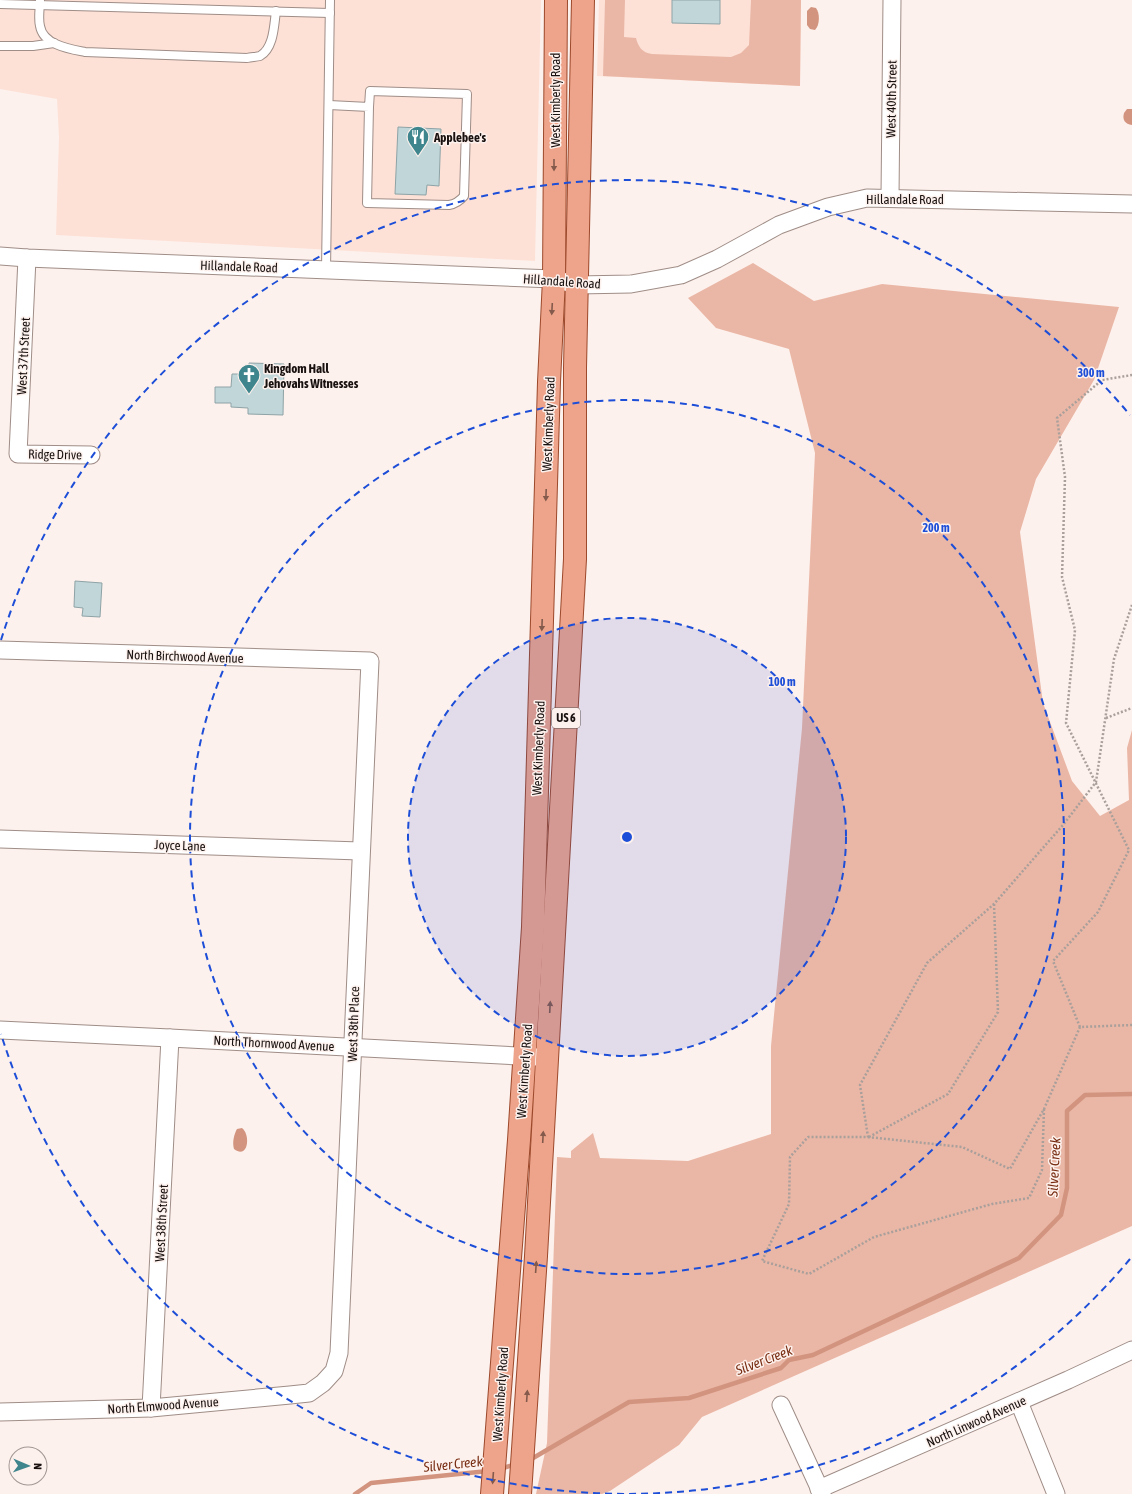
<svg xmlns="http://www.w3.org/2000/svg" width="1132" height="1494" viewBox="0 0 1132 1494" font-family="'Asap Condensed',sans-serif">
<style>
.built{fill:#fde1d7}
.green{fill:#eab7a6}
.water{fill:#d2947f}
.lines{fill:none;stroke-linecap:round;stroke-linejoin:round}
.stream{stroke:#d2947f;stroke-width:4.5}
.building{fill:#c0d6d9;stroke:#8ea3a6}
.service-casing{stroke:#9f8d87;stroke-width:10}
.minor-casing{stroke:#9f8d87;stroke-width:19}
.primary-casing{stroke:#9c492c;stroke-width:24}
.path{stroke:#a99f9b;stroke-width:2.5;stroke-dasharray:2 2;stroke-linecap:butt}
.service{stroke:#fff;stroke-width:8}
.minor{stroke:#fff;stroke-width:17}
.primary{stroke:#eea48a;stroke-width:22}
.oneway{fill:#835a4c}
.ring{fill:none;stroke:#1d4ed8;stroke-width:2;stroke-dasharray:7 5}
.labels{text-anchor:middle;stroke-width:3;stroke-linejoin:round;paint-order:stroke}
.shield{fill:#fdf1ed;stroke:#5d5452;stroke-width:1}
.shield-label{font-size:12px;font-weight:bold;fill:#18110f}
.street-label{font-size:13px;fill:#18110f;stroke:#fdf1ed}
.poi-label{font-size:13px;font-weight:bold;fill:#18110f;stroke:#fdf1ed;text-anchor:start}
.water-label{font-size:14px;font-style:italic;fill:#782d12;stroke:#fdf1ed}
.centre{fill:#1d4ed8;stroke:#fdf1ed;stroke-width:2}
.ring-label{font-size:12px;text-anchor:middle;font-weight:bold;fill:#1d4ed8;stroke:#fdf1ed;stroke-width:3;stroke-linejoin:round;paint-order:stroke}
</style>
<rect width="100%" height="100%" fill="#fdf1ed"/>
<g class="built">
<polygon points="0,0 541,0 535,261 56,235 59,137 57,99 0,89"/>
<polygon points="599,0 801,0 800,86 597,76"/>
</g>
<g class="green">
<path d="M605,0H625L624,37L636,38C638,46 642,53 652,54L731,57L741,53L749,45L751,0H801L800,86L603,76Z"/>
<polygon points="753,263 814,301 882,284 1119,307 1094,380 1036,479 1020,532 1043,703 1072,781 1100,816 1129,800 1127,748 1132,730 1132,1226 702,1417 679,1445 610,1491 602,1494 536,1494 547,1443 557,1157 571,1158 571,1151 593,1133 600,1158 688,1161 771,1134 771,1046 802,728 815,453 789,349 716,328 688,298"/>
</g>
<g class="water">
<path d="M811,7L816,8C820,13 820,25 815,30L810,29L807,25V11Z"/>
<path d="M1127,109H1132V125C1125,124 1122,120 1124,113Z"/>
<path d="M242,1128C251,1135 248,1160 234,1149C232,1143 234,1134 237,1129Z"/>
</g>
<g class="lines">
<g class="stream">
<polyline points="528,1461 629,1402 689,1398 781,1368 789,1360 813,1355 1019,1258 1061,1215 1067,1188 1067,1111 1085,1095 1132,1094"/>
<polyline points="500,1469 516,1464"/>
<polyline points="355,1494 371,1483 488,1471"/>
</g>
</g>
<g class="building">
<polygon points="672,0 720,0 720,24 672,23"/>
<polygon points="398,127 441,129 439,186 427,185 426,195 395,194"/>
<polygon points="249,363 284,364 283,415 248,414 248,408 231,407 231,403 215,403 215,387 231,387 232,374 249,374"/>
<polygon points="75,581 102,583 100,617 82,616 83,608 74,607"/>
</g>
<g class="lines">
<g class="service-casing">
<g id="service">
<path d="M40,1C40,8 38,18 40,26C43,45 70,49 85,52L247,58C251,57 256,57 260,56C274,48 274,25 276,11"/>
<polyline points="0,4 330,13"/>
<polyline points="0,46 33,46 54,43"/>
<path d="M329,105L369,107L367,203L449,205C455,204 459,202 464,196L467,94L370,91L369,107"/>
<polyline points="326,270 330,0"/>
</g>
</g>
<g class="minor-casing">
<g id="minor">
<polyline points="890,197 892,0"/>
<polyline points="0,256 27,258 554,279 577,285 631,284 681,275 717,259 779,225 828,207 867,198 1132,204"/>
<polyline points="27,258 18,454 91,455"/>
<polyline points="0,650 370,661 339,1353 334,1371 323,1383 309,1393 290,1395 151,1408 0,1412"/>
<polyline points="0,839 360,851"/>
<polyline points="0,1030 170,1038 537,1057"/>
<polyline points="1019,1402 1056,1494"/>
<polyline points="781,1405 822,1494"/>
<polyline points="151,1408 170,1038"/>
<polyline points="819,1489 1068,1380 1132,1350"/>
</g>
</g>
<g class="primary-casing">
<g id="primary">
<polyline points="492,1494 519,1140 533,927 549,382 554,279 556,0"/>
<polyline points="520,1494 536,1256 575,559 575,368 583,0"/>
</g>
</g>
<g class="path">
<polyline points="1106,718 1132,708"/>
<polyline points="1080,1027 1053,961 1098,912 1129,850 1066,723 1075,630 1062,577 1065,477 1057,418 1102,380 1132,375"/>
<polyline points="1044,1109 1042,1170 1029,1198 992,1204 874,1237 809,1274 762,1261 789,1204 790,1157 808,1137 868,1137 860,1085 927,963 994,904 1063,825 1096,782 1114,659 1132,605"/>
<polyline points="868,1137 962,1147 1010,1169 1044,1109 1080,1027 1132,1025"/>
<polyline points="869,1137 948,1094 998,1012 994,904"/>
</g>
<use href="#service" class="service"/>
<use href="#minor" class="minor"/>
<use href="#primary" class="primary"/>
</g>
<defs><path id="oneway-solid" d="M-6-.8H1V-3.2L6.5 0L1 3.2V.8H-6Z"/></defs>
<g class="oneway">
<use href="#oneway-solid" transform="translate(554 165) rotate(90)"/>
<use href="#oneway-solid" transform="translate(552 309) rotate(93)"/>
<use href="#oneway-solid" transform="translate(546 495) rotate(92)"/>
<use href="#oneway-solid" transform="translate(542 625) rotate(92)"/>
<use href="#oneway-solid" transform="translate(550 1007) rotate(-87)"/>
<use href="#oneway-solid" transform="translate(543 1137) rotate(-87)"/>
<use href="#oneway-solid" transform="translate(536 1267) rotate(-86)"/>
<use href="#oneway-solid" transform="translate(527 1396) rotate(-86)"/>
<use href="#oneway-solid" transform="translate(493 1478) rotate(94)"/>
</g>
<circle cx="627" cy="837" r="219" fill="#1d4ed8" fill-opacity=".12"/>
<g class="ring">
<circle cx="627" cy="837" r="219"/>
<circle cx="627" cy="837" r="437"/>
<path d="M1130 1259A656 656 0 0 1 1 1034M1 640A656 656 0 0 1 1130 415"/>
</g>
<defs>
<g id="restaurant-pin" transform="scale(1.15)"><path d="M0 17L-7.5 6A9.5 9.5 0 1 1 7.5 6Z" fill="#3e858d" stroke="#fdf1ed"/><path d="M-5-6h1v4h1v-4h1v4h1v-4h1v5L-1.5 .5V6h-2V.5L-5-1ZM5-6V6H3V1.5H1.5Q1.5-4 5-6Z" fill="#fff"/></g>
<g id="church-pin" transform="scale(1.15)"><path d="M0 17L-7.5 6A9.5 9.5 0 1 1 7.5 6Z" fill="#3e858d" stroke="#fdf1ed"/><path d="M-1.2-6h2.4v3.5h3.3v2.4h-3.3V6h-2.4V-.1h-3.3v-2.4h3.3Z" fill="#fff"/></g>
</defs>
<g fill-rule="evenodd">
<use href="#restaurant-pin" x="418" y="137"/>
<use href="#church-pin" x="249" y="375"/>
</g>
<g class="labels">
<rect class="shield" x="552" y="708" width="28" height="20" rx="3"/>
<g class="shield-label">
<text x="566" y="722">US 6</text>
</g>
<g class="street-label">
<text transform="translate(891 99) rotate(-89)" y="5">West 40th Street</text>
<text transform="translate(555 100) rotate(-90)" y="5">West Kimberly Road</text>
<text x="905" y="204">Hillandale Road</text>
<text transform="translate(239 266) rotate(2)" y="5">Hillandale Road</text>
<text transform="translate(562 281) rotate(4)" y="5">Hillandale Road</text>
<text transform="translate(23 356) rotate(-87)" y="5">West 37th Street</text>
<text transform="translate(548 424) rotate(-88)" y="5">West Kimberly Road</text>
<text transform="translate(55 454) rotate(1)" y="5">Ridge Drive</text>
<text transform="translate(185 656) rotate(2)" y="5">North Birchwood Avenue</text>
<text transform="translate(538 748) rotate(-88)" y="5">West Kimberly Road</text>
<text transform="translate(180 845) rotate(2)" y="5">Joyce Lane</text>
<text transform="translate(353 1024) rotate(-88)" y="5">West 38th Place</text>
<text transform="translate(274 1043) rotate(3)" y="5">North Thornwood Avenue</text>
<text transform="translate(524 1071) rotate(-86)" y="5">West Kimberly Road</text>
<text transform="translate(161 1223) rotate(-87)" y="5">West 38th Street</text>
<text transform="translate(500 1394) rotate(-86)" y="5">West Kimberly Road</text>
<text transform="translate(163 1405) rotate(-4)" y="5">North Elmwood Avenue</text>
<text transform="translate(976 1421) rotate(-24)" y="5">North Linwood Avenue</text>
</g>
<g class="poi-label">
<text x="434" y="142">Applebee's</text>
<text x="264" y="373">Kingdom Hall<tspan x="264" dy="15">Jehovahs Witnesses</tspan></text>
</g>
<g class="water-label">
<text transform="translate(1054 1167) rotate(-87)" y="5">Silver Creek</text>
<text transform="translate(764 1360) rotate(-21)" y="5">Silver Creek</text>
<text transform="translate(453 1464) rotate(-6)" y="5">Silver Creek</text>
</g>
</g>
<circle cx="627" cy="837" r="6" class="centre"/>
<g class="ring-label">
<text x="1091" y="377">300 m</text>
<text x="936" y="532">200 m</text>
<text x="782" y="686">100 m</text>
</g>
<g transform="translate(28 1466) rotate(92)"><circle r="19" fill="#fdf1ed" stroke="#a19794"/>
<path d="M0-3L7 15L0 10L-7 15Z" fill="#3e858d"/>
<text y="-6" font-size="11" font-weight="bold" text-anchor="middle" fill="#18110f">N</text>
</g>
</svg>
